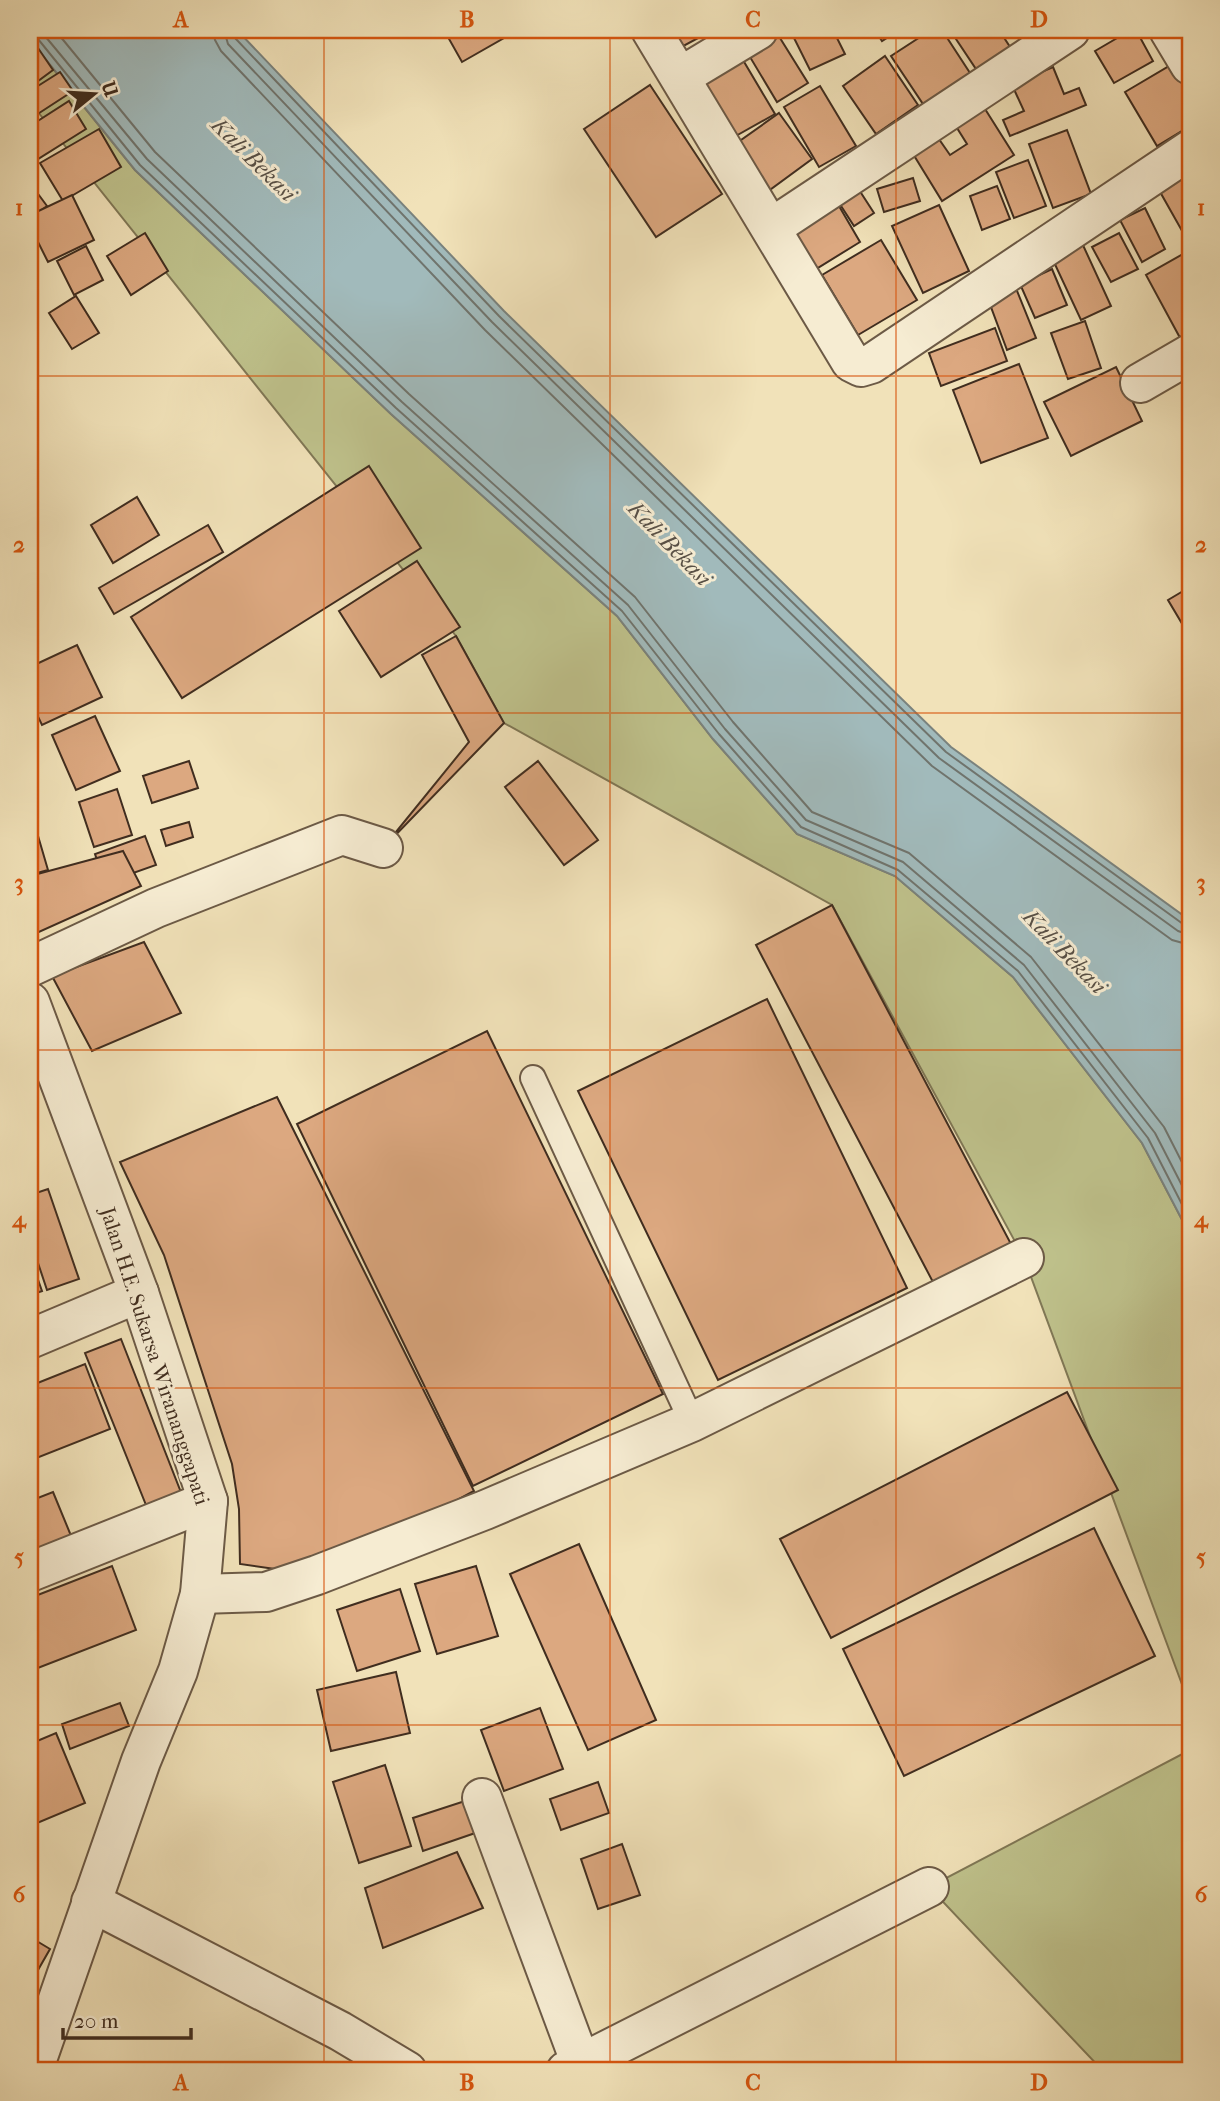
<svg xmlns="http://www.w3.org/2000/svg" width="1220" height="2101" viewBox="0 0 1220 2101" font-family="'IM FELL French Canon',serif">
<style>
.green{fill:#bfc28c;stroke:#807856;stroke-width:2}
.water{fill:#a1babb;stroke:#7a827d;stroke-width:2}
.lines{fill:none;stroke-linecap:round;stroke-linejoin:round}
.shore{stroke:#70746d;stroke-width:2}
.building{fill:#dca880;stroke:#402d1f;stroke-width:2}
.service-casing{stroke:#6c5a46;stroke-width:28}
.minor-casing{stroke:#6c5a46;stroke-width:42}
.tertiary-casing{stroke:#6c5a46;stroke-width:42}
.service{stroke:#f6ecd2;stroke-width:24}
.minor{stroke:#f6ecd2;stroke-width:38}
.tertiary{stroke:#f6ecd2;stroke-width:38}
.grid{fill:none;stroke:#d7550e;stroke-width:2;stroke-opacity:0.55}
.labels{text-anchor:middle;stroke-width:6;stroke-linejoin:round;paint-order:stroke}
.street-label{font-size:21px;fill:#402d1f;stroke:#f6ecd2}
.water-label{font-size:23px;font-style:italic;fill:#585046;stroke:#f6ecd2}
.neatline{fill:none;stroke:#d7550e;stroke-width:2.5}
.grid-label{font-size:23px;text-anchor:middle;font-weight:bold;fill:#d7550e}
</style>
<rect width="100%" height="100%" fill="#f1e2b9"/>
<filter id="stains"><feTurbulence type="fractalNoise" baseFrequency=".00286" numOctaves="4"/><feColorMatrix values="0 0 0 0 .2 0 0 0 0 .09 0 0 0 0 .02 0 0 0 .5 -.17"/></filter>
<radialGradient id="worn" r=".72"><stop offset=".6" stop-color="#630" stop-opacity="0"/><stop offset="1" stop-color="#630" stop-opacity=".3"/></radialGradient>
<g class="green">
<polygon points="30,40 135,170 391,414 617,616 713,739 797,834 895,876 1013,977 1142,1143 1190,1235 1190,1706 1024,1258 832,905 504,723 456,636 30,102"/>
<polygon points="1190,1750 1190,2071 1103,2071 929,1887"/>
</g>
<polygon class="water" points="30,30 237,30 504,311 951,747 1188,919 1190,923 1190,1235 1142,1143 1013,977 895,876 797,834 713,739 617,616 391,414 135,170 30,40"/>
<g class="lines">
<g class="shore">
<polyline points="40,30 147,159 402,402 628,605 725,729 806,820 903,862 1024,965 1155,1133 1190,1201"/>
<polyline points="55,30 155,152 409,394 635,597 733,722 812,812 909,853 1031,957 1164,1127 1190,1178"/>
<polyline points="213,30 215,40 221,51 485,330 932,766 1172,940 1190,945"/>
<polyline points="224,30 228,44 492,322 939,758 1178,931 1190,935"/>
<polyline points="233,30 235,38 499,316 946,752 1183,924 1190,926"/>
<polyline points="30,37 38,39 140,165 396,408 622,611 719,734 801,827 898,870 1018,971 1148,1138 1190,1220"/>
</g>
</g>
<g class="building">
<polygon points="444,30 518,30 462,62"/>
<polygon points="665,30 713,30 676,50"/>
<polygon points="775,30 808,83 777,102 744,47"/>
<polygon points="790,30 833,30 845,54 810,70"/>
<polygon points="875,30 899,30 882,41"/>
<polygon points="931,30 942,30 970,73 923,104 891,56"/>
<polygon points="950,30 999,30 1012,50 978,72"/>
<polygon points="1131,30 1136,30 1153,61 1114,83 1095,51"/>
<polygon points="38,48 53,70 30,87 30,54"/>
<polygon points="737,50 775,114 734,137 697,73"/>
<polygon points="885,56 918,105 876,134 843,86"/>
<polygon points="1176,62 1190,87 1190,126 1157,146 1125,92"/>
<polygon points="1053,67 1064,94 1079,88 1086,105 1010,136 1003,120 1024,111 1012,85"/>
<polygon points="60,72 73,91 30,119 30,91"/>
<polygon points="650,85 722,194 656,237 584,129"/>
<polygon points="820,86 856,146 819,167 784,107"/>
<polygon points="69,101 86,129 38,159 30,146 30,126"/>
<polygon points="980,101 1014,155 942,201 910,149 934,132 950,155 967,144 952,120"/>
<polygon points="779,113 812,159 767,192 734,145"/>
<polygon points="99,129 121,167 63,201 40,163"/>
<polygon points="1067,130 1091,194 1053,208 1029,144"/>
<polygon points="1028,160 1046,206 1014,218 996,172"/>
<polygon points="1190,172 1190,245 1159,190"/>
<polygon points="913,178 920,201 884,212 877,189"/>
<polygon points="852,179 874,213 854,226 832,192"/>
<polygon points="30,183 47,206 30,219"/>
<polygon points="997,186 1010,219 982,230 970,196"/>
<polygon points="832,194 860,242 808,274 780,225"/>
<polygon points="72,195 94,240 48,262 30,226 30,215"/>
<polygon points="939,205 969,271 923,293 892,226"/>
<polygon points="1145,208 1165,249 1142,262 1120,220"/>
<polygon points="145,233 168,271 131,295 107,256"/>
<polygon points="1119,233 1138,269 1111,282 1092,247"/>
<polygon points="881,240 917,300 858,335 822,275"/>
<polygon points="1082,243 1111,306 1081,320 1052,258"/>
<polygon points="86,246 103,280 74,295 57,261"/>
<polygon points="1190,250 1190,344 1185,347 1146,275"/>
<polygon points="1052,269 1067,305 1035,318 1020,284"/>
<polygon points="1013,281 1036,338 1007,350 985,291"/>
<polygon points="76,296 99,333 72,349 49,313"/>
<polygon points="1085,321 1101,368 1068,379 1051,333"/>
<polygon points="995,328 1007,361 941,386 929,353"/>
<polygon points="1019,364 1048,438 981,463 953,390"/>
<polygon points="1116,367 1142,421 1071,456 1044,402"/>
<polygon points="369,466 421,548 182,698 131,617"/>
<polygon points="137,497 159,535 113,563 91,525"/>
<polygon points="208,525 223,552 114,614 99,588"/>
<polygon points="417,561 460,627 381,677 339,611"/>
<polygon points="1190,587 1190,637 1168,600"/>
<polygon points="456,636 504,723 383,848 469,742 422,655"/>
<polygon points="77,645 102,697 42,725 30,700 30,667"/>
<polygon points="95,716 120,771 76,790 52,735"/>
<polygon points="189,761 198,788 152,803 143,776"/>
<polygon points="538,761 598,840 564,865 505,787"/>
<polygon points="117,789 132,835 94,847 79,802"/>
<polygon points="189,822 193,837 166,846 161,830"/>
<polygon points="36,829 48,870 30,875 30,831"/>
<polygon points="145,836 156,865 105,883 95,854"/>
<polygon points="123,851 141,886 30,936 30,876"/>
<polygon points="832,905 1011,1244 934,1284 756,945"/>
<polygon points="144,942 181,1013 92,1051 52,976"/>
<polygon points="767,999 907,1288 718,1380 578,1091"/>
<polygon points="487,1031 663,1394 473,1486 297,1124"/>
<polygon points="277,1097 474,1491 317,1575 240,1564 239,1509 232,1464 164,1255 120,1162"/>
<polygon points="48,1189 79,1279 47,1290 30,1239 30,1195"/>
<polygon points="30,1257 42,1291 30,1295"/>
<polygon points="121,1339 182,1495 148,1510 85,1353"/>
<polygon points="85,1364 110,1429 34,1459 30,1449 30,1386"/>
<polygon points="1067,1392 1118,1490 831,1638 780,1539"/>
<polygon points="53,1492 74,1543 30,1560 30,1501"/>
<polygon points="1094,1528 1155,1656 904,1776 843,1649"/>
<polygon points="579,1544 656,1720 588,1750 510,1574"/>
<polygon points="112,1566 136,1630 30,1671 30,1598"/>
<polygon points="476,1566 498,1636 437,1654 415,1584"/>
<polygon points="400,1589 420,1651 357,1671 337,1610"/>
<polygon points="396,1672 410,1733 331,1751 317,1690"/>
<polygon points="120,1703 129,1726 70,1749 62,1724"/>
<polygon points="540,1708 563,1769 504,1791 481,1730"/>
<polygon points="56,1733 85,1803 30,1826 30,1744"/>
<polygon points="385,1765 411,1846 359,1863 333,1782"/>
<polygon points="598,1782 609,1813 561,1830 550,1799"/>
<polygon points="471,1799 481,1831 423,1851 413,1818"/>
<polygon points="622,1844 640,1895 598,1909 581,1859"/>
<polygon points="457,1852 483,1908 383,1948 365,1888"/>
<polygon points="30,1937 50,1949 30,1984"/>
</g>
<g class="lines">
<g class="service-casing">
<polyline id="service" points="533,1078 692,1422"/>
</g>
<g class="minor-casing">
<g id="minor">
<polyline points="651,30 851,362 861,367 871,364 1190,150"/>
<polyline points="1169,30 1190,65"/>
<polyline points="680,77 758,30"/>
<polyline points="771,228 1070,30"/>
<polyline points="1140,383 1190,354"/>
<polyline points="30,967 156,908 342,835 383,848"/>
<polyline points="30,1339 139,1293"/>
<polyline points="30,1572 208,1501"/>
<polyline points="200,1594 266,1592 317,1575 485,1510 692,1422 1024,1258"/>
<polyline points="482,1798 581,2064"/>
<polyline points="91,1902 340,2031 407,2071"/>
<polyline points="566,2071 929,1887"/>
</g>
</g>
<g class="tertiary-casing">
<polyline id="tertiary" points="30,1002 139,1293 208,1501 200,1594 178,1671 141,1761 33,2071"/>
</g>
<use href="#service" class="service"/>
<use href="#minor" class="minor"/>
<use href="#tertiary" class="tertiary"/>
</g>
<path class="grid" d="M324,30V2071M610,30V2071M896,30V2071M30,376H1190M30,713H1190M30,1050H1190M30,1388H1190M30,1725H1190"/>
<g class="labels">
<g class="street-label">
<text transform="translate(155 1356) rotate(72)" y="7">Jalan H.E. Sukarsa Wirananggapati</text>
</g>
<g class="water-label">
<text transform="translate(254 159) rotate(45)" y="8">Kali Bekasi</text>
<text transform="translate(670 543) rotate(46)" y="8">Kali Bekasi</text>
<text transform="translate(1065 951) rotate(46)" y="8">Kali Bekasi</text>
</g>
</g>
<rect width="1220" height="2101" fill="none" stroke="#f1e2b9" stroke-width="77"/>
<g transform="translate(94 94) rotate(72)" stroke="#f6ecd2" stroke-width="5" paint-order="stroke">
<path d="M0-5L12 26L0 18L-12 26Z" fill="#402d1f"/>
<text y="-10" font-size="19" font-weight="bold" text-anchor="middle" fill="#402d1f">U</text>
</g>
<path d="M63 2028v10h128v-10" fill="none" stroke="#402d1f" stroke-width="3.5"/>
<text x="74" y="2028" font-size="21" fill="#402d1f" stroke="#f6ecd2" stroke-width="5" paint-order="stroke">20 m</text>
<rect x="38" y="38" width="1144" height="2024" class="neatline"/>
<g class="grid-label">
<text x="181" y="27">A</text>
<text x="467" y="27">B</text>
<text x="753" y="27">C</text>
<text x="1039" y="27">D</text>
<text x="19" y="215">1</text>
<text x="1201" y="215">1</text>
<text x="19" y="552">2</text>
<text x="1201" y="552">2</text>
<text x="19" y="890">3</text>
<text x="1201" y="890">3</text>
<text x="19" y="1227">4</text>
<text x="1201" y="1227">4</text>
<text x="19" y="1564">5</text>
<text x="1201" y="1564">5</text>
<text x="19" y="1902">6</text>
<text x="1201" y="1902">6</text>
<text x="181" y="2090">A</text>
<text x="467" y="2090">B</text>
<text x="753" y="2090">C</text>
<text x="1039" y="2090">D</text>
</g>
<rect width="100%" height="100%" filter="url(#stains)"/>
<rect width="100%" height="100%" fill="url(#worn)"/>
</svg>
